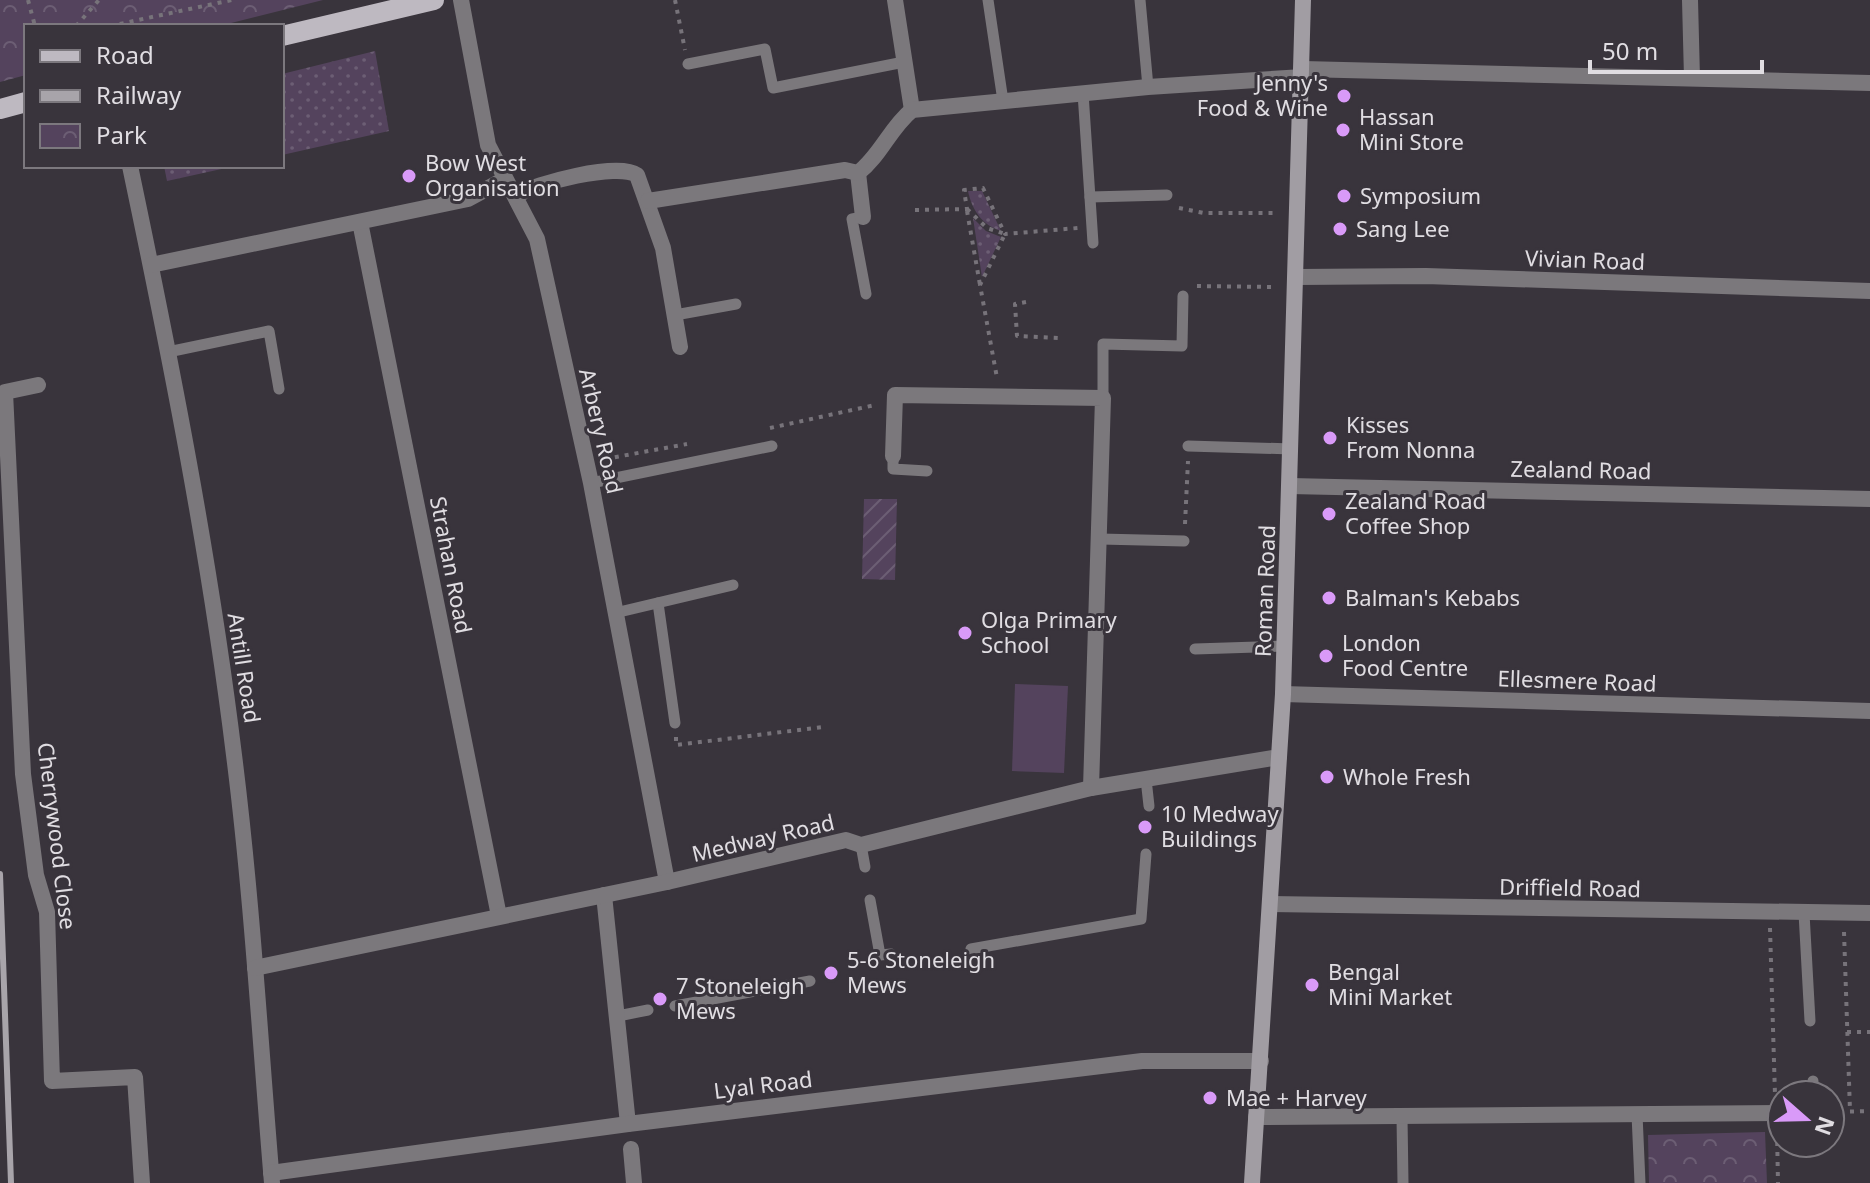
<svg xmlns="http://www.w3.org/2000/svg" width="1870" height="1183" viewBox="0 0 1870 1183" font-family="'Noto Sans',sans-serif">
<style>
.grass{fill:url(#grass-dots)}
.park{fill:url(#park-crowns)}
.garden{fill:url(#garden-furrows)}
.pitch{fill:#54435d}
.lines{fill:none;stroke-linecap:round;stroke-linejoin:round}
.path{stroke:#77737a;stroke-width:4;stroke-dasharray:4 6;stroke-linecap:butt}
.service{stroke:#7b787c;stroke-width:11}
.minor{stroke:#7b787c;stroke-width:16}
.secondary{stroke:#a19da3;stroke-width:16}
.primary{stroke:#beb9c1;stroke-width:20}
.rail{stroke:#a8a4aa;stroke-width:6}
.poi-dot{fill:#d99af8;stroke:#39343c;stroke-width:3}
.labels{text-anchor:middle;stroke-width:6;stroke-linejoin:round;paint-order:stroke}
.poi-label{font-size:22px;fill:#e0dde2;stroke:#39343c;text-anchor:start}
.street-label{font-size:22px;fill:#e0dde2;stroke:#39343c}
</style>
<defs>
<pattern id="grass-dots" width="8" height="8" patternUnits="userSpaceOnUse" patternTransform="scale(2)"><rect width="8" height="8" fill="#54435d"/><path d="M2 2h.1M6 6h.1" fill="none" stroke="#6c5e74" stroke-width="1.8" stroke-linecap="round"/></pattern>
<pattern id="park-crowns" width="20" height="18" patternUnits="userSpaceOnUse" patternTransform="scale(2)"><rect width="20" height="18" fill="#54435d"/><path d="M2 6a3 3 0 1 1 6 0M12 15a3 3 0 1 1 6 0" fill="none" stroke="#6c5e74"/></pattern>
<pattern id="garden-furrows" width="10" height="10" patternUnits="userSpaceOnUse" patternTransform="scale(2)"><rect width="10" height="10" fill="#54435d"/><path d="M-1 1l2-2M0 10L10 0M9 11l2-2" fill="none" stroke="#6c5e74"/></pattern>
</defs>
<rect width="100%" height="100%" fill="#39343c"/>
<g class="grass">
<polygon points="375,51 389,131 282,155 282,74"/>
<polygon points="164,166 235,166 167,181"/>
<path d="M982,191L1001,231C982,225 972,210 968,191Z"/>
<polygon points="973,218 986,231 1001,237 982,277"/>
</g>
<g class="park">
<polygon points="0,0 323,0 219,26 26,26 26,75 0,82"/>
<polygon points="1765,1132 1767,1183 1649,1183 1648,1135"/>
</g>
<polygon class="garden" points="864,499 897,499 895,580 862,579"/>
<polygon class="pitch" points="1015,684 1068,686 1064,773 1012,771"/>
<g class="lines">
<g class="path">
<polyline points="28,0 35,26"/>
<polyline points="675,0 685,50"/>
<polyline points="76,26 99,0"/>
<polyline points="110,26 232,0"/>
<polyline points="1179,208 1204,213 1277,213"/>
<polyline points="967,209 987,228 1005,234 980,285 997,378"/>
<polyline points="915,210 967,209 964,190 983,188 1005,234 1078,228"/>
<polyline points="967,211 980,285"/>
<polyline points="1197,286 1276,287"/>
<polyline points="1026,302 1015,304 1017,336 1059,338"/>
<polyline points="770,428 875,405"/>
<polyline points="605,459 687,444"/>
<polyline points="1185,524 1188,461"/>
<polyline points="676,737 676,745 823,727"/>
<polyline points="1770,928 1775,1095"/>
<polyline points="1844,932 1850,1111"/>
<polyline points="1847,1032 1870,1032"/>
<polyline points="1830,1112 1870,1111"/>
<polyline points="1777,1132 1778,1183"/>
</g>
<g class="service">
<polyline points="988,0 1003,101"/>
<polyline points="1140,0 1148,87"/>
<polyline points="688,64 765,49 773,88 904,62"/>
<polyline points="1083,93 1093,243"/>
<polyline points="1090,197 1167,195"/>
<polyline points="863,217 852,219 866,294"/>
<polyline points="675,315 736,304"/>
<polyline points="168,352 269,331 279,389"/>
<polyline points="1103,398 1103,344 1182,346 1183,296"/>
<polyline points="1188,446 1292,449"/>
<polyline points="893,456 893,469 927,471"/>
<polyline points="591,483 772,446"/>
<polyline points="1100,539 1184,541"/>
<polyline points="658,603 675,723"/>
<polyline points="615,613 733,585"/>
<polyline points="1195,649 1284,646"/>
<polyline points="1146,779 1149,806"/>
<polyline points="861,845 865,867"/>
<polyline points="870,900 880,955 891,954"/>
<polyline points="1804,913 1810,1021"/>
<polyline points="971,949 1141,919 1146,854"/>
<polyline points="675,1006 810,981"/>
<polyline points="618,1016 648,1010"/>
<polyline points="1813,1081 1813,1095"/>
<polyline points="1637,1114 1640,1183"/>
<polyline points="1402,1117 1403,1183"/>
</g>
<g class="minor">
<polyline points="461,0 488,145 537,239 591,483 667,882"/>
<polyline points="895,0 912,110"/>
<polyline points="1690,0 1692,78"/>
<polyline points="1303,69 1870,83"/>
<path d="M130,166C171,361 210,558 234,755C252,897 260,1040 272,1183"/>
<polyline points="858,173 863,217"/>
<path d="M516,196C535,183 618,162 637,175L663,248L680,347"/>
<path d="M648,201L845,170L858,173C881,155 890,128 912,110L1148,87L1303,77"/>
<polyline points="360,222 499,916"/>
<polyline points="151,265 468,199 505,179"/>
<polyline points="1298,277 1426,276 1870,291"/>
<polyline points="38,385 5,392 23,774 36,875 47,912 52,1081 135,1077 142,1183"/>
<polyline points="893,456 895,395 1103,398 1091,788"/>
<polyline points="1290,486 1870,499"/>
<polyline points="1283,694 1870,711"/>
<polyline points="604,895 628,1124"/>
<polyline points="1270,904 1870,913"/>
<polyline points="255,968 667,882 846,840 861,845 1091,788 1279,757"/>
<polyline points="1256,1117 1782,1113"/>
<polyline points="631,1149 634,1183"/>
<polyline points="271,1173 628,1124 1142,1061 1261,1061"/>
</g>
<polyline class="secondary" points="1252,1183 1283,694 1303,0"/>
<g class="primary">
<polyline points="282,36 434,0"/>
<polyline points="0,109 26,102"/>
</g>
<polyline class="rail" points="0,874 11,1183"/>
</g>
<g class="poi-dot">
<circle cx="1344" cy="96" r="8"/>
<circle cx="1343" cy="130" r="8"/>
<circle cx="409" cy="176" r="8"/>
<circle cx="1344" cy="196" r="8"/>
<circle cx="1340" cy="229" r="8"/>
<circle cx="1330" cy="438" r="8"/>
<circle cx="1329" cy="514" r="8"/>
<circle cx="1329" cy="598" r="8"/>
<circle cx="965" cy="633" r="8"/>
<circle cx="1326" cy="656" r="8"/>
<circle cx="1327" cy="777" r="8"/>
<circle cx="1145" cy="827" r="8"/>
<circle cx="831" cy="973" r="8"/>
<circle cx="1312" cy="985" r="8"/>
<circle cx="660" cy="999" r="8"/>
<circle cx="1210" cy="1098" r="8"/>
</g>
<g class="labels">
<g class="poi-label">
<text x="1328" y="91" text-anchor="end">Jenny's<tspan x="1328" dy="25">Food &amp; Wine</tspan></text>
<text x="1359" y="125">Hassan<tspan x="1359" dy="25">Mini Store</tspan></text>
<text x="425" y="171">Bow West<tspan x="425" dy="25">Organisation</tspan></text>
<text x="1360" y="204">Symposium</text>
<text x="1356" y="237">Sang Lee</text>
<text x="1346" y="433">Kisses<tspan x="1346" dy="25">From Nonna</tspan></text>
<text x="1345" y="509">Zealand Road<tspan x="1345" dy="25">Coffee Shop</tspan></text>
<text x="1345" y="606">Balman's Kebabs</text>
<text x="981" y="628">Olga Primary<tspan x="981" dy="25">School</tspan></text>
<text x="1342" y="651">London<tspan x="1342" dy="25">Food Centre</tspan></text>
<text x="1343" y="785">Whole Fresh</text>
<text x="1161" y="822">10 Medway<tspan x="1161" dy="25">Buildings</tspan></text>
<text x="847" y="968">5-6 Stoneleigh<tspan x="847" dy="25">Mews</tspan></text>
<text x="1328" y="980">Bengal<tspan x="1328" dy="25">Mini Market</tspan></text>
<text x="676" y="994">7 Stoneleigh<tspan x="676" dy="25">Mews</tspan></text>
<text x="1226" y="1106">Mae + Harvey</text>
</g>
<g class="street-label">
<text transform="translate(1585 260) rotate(2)" y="8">Vivian Road</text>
<text transform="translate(601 431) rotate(77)" y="8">Arbery Road</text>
<text transform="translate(1581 470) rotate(1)" y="8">Zealand Road</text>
<text transform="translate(451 565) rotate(79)" y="8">Strahan Road</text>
<text transform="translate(1265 591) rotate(-88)" y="8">Roman Road</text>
<text transform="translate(244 668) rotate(81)" y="8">Antill Road</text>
<text transform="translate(1577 681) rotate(2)" y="8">Ellesmere Road</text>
<text transform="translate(57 836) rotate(83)" y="8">Cherrywood Close</text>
<text transform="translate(763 838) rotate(-13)" y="8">Medway Road</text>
<text transform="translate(1570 888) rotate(1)" y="8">Driffield Road</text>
<text transform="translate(763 1085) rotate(-7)" y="8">Lyal Road</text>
</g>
</g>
<rect x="24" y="24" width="260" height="144" fill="#39343c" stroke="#7c787e" stroke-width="2"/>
<rect x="40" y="50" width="40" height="12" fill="#beb9c1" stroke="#7c787e" stroke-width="2"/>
<text x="96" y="64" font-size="24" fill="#e0dde2">Road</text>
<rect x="40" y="90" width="40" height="12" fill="#a8a4aa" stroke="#7c787e" stroke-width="2"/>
<text x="96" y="104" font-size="24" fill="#e0dde2">Railway</text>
<rect x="40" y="124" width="40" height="24" fill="url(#park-crowns)" stroke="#7c787e" stroke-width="2"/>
<text x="96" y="144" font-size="24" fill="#e0dde2">Park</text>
<g transform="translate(1806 1119) rotate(110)"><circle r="38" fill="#39343c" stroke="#7c787e" stroke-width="2"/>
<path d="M0-6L14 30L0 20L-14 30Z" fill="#d99af8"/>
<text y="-12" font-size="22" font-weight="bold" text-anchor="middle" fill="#e0dde2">N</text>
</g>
<path d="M1590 60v12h172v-12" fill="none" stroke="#e0dde2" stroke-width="4"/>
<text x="1602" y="60" font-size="24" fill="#e0dde2" stroke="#39343c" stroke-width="6" paint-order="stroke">50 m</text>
</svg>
